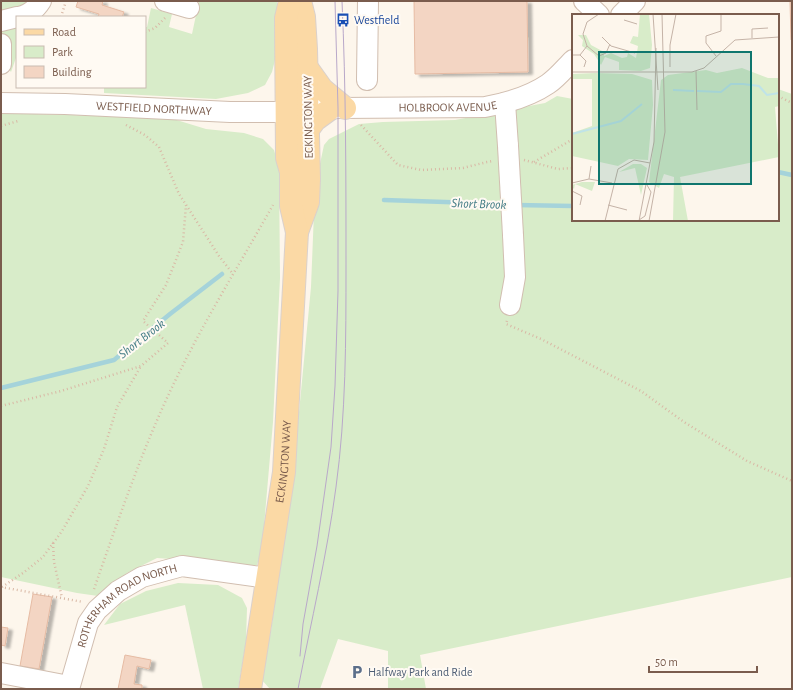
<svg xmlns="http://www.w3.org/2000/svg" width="793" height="690" viewBox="0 0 793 690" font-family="'Alegreya Sans',sans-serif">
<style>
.green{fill:#d8ecc9}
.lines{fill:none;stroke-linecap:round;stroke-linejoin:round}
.stream{stroke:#a5d3da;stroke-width:4.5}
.building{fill:#f3d5c3;stroke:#e6bba3;filter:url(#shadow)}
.minor-casing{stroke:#d1beb0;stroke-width:22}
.major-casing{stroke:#dad1cd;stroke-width:24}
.path{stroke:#d9b8a5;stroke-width:2.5;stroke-dasharray:1 3;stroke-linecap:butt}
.minor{stroke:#fff;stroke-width:20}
.major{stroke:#fbd9a5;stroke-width:22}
.tram{stroke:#b9a8c9;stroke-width:1}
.minor-bridge-casing{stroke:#d1beb0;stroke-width:22;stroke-linecap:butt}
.minor-bridge{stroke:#fff;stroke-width:20}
.labels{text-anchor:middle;stroke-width:4;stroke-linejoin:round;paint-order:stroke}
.transit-label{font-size:12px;fill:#164399;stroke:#fffaf3;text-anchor:start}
.street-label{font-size:12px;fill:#7a5c4d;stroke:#fffaf3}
.service-label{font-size:12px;fill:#4e5e75;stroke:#fffaf3;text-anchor:start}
.water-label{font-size:13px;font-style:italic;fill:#437c86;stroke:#fffaf3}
.inset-river{fill:none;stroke:#bfe3e8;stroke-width:2}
.inset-road{fill:none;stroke:#c5b3a7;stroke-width:1}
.view{fill:#0f766e;fill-opacity:0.15;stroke:#0f766e;stroke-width:2}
.inset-edge{fill:none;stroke:#7a5c4d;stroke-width:2}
</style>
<defs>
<filter id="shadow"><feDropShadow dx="4.5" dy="2.5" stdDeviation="1" flood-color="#0004"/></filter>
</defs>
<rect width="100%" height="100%" fill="#fdf6ec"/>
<g class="green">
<polygon points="1,1 25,1 25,16 17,17 17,55 11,72 1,59"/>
<polygon points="199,1 277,1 276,56 272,72 265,85 248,93 216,99 104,93 104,87 145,87 145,27 147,27 151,8 172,14 169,27 192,34"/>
<polygon points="778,89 792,94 792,577 420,655 426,689 388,689 388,651 338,639 320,689 270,689 260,678 271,631 293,475 311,287 315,187 324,145 329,139 359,124 383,122 455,120 545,103 557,96 573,99 573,220 778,220"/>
<polygon points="1,113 170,118 206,129 244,133 263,139 274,150 279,169 280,278 273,422 262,549 257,565 244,567 199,561 157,558 127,573 98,596 77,593 1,577"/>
<polygon points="178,583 218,585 242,598 247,608 246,641 238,689 203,689 185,605 104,625 120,604 146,591"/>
</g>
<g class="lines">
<g class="stream">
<polyline points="778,172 792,175"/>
<polyline points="384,200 506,204"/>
<polyline points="516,205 573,206"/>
<polyline points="1,388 114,360 170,314 222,274"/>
</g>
</g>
<g class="building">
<polygon points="78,1 103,1 102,5 124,12 122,17 98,17 99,14 76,7"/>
<polygon points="414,1 527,1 528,72 415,74"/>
<polygon points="790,1 792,1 792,40 791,40"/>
<polygon points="33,594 52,597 39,669 20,666"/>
<polygon points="1,627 8,628 5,646 1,645"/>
<polygon points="125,655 151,660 149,669 137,666 134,684 142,685 142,689 118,689"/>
</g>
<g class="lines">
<g class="minor-casing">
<g id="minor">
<polyline points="165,1 189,8"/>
<polyline points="584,1 599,15"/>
<polyline points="621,15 635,1"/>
<path d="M19,17C28,15 36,9 41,1"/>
<polyline points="1,21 17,17"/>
<polyline points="1,44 1,64"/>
<polyline points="367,80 368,1"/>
<path id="s1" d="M1,103L65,104L230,112H286L338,108L485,107C507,103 529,97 548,84C557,78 565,68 573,60"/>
<polyline points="505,103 508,146"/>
<polyline points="510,305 515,277 513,235"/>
<polyline points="1,673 69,686"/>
<path id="s2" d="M69,689L88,623L97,610L118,591L142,577L182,566L268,578"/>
</g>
</g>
<g class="major-casing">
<g id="major">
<polyline points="307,68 322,89 345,108"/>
<polyline points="304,135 315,120 330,109"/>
<polyline points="297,232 308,202 309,179 306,49 304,17 300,1"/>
<path id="s3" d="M250,689L284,472L297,232L291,206V172L287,158L286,18L290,1"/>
</g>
</g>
<g class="path">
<polyline points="61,17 66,1"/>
<polyline points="145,32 155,28 165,18"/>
<polyline points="778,96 792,103"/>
<polyline points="126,125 145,135 159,147 179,194 219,256 233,274"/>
<polyline points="361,125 398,165 421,170 463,168 487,162 493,161"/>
<polyline points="1,126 18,121"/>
<polyline points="524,160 558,169 573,168"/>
<polyline points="534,162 573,139"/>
<polyline points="507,321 506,324 541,339 641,391 684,422 747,461 792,481"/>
<polyline points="1,406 61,391 141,366 168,343 143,321 166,285 183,242 186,205"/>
<polyline points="53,543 54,562 62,598"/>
<polyline points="1,587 83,602"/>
<polyline points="2,587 23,573 43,557 62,531 88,486 104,449 117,407 141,366"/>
<path d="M94,589C120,515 145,440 181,369C209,313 242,260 273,205"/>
</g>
<use href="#minor" class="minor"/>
<use href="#major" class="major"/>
<g class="tram">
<polyline points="300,656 303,624 317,546 331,447 335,386 338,291 338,108 335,1"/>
<path d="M298,689C311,622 327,555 336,487C346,414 346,339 346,265C346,177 346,89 342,1"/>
</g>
<g class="minor-bridge-casing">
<polyline id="minor-bridge" points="508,146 513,235"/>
</g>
<use href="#minor-bridge" class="minor-bridge"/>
</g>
<defs>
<g id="bus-bare" transform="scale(1.08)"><path d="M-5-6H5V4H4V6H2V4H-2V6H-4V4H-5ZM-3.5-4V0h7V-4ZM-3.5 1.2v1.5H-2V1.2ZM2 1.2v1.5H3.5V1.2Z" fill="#1a4fb4" stroke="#fffaf3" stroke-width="2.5" paint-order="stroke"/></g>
<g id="parking-bare" transform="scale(1.08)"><path d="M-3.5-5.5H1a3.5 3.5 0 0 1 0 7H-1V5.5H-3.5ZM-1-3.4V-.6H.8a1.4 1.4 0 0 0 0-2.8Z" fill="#5c6f8a" stroke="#fffaf3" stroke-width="2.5" paint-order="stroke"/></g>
</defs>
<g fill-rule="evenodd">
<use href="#bus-bare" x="343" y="20"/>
<use href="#parking-bare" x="357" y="672"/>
</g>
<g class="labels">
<g class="transit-label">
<text x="354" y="24">Westfield</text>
</g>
<g class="street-label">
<text dy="4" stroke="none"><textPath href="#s1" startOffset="447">HOLBROOK AVENUE</textPath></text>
<text dy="4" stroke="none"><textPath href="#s1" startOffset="153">WESTFIELD NORTHWAY</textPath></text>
<text transform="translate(308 117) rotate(-91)" y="4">ECKINGTON WAY</text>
<text dy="4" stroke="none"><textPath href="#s3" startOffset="230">ECKINGTON WAY</textPath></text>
<text dy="4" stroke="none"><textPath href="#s2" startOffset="110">ROTHERHAM ROAD NORTH</textPath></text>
</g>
<g class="service-label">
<text x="368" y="676">Halfway Park and Ride</text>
</g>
<g class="water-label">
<text transform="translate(479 203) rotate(2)" y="5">Short Brook</text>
<text transform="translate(141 338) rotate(-38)" y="5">Short Brook</text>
</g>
</g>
<g transform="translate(572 14)">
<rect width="207" height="207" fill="#fdf6ec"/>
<path d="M68,0H77L80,31L78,54L69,57L47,56V48L33,43L29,51L22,40L10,32L11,26L6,21H14L19,31L32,38V42L39,39L50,44L55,43L56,39L64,44L66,32L58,29L61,22L66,23ZM170,54L196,64H207V92L203,93L207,143L108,163L116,207H101L102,163L92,160L87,174L77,168L89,66L96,61L134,56L145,59ZM23,59L60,60L80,66L81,91L76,146L57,145L46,152L0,142V119L20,112V65H0V60ZM61,150H69L75,154L69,181L63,154L47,158ZM10,168H23L20,177L3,170L2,175L0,173V171Z" fill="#d8ecc9"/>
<path class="inset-river" d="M101,76L122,77M125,77L149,78L159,70H171L187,72L195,81L207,79M0,120L49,107L70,90"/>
<path class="inset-road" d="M81,0L86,76M52,6L65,10M30,23L39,32L63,39M180,24V15L196,14M0,41H8L15,32M8,41L14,47L12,53M27,42L34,39L38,30M144,42L134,29V22L149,17V0M98,53V31L104,0M27,57V42L15,32L11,20L15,8L27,0M124,57L125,96M0,58H120L132,54L163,26L207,23M17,165L19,152M0,169L17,165L40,169M0,177L10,182L8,191M36,191L55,196M67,206L73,202L79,178L75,171M33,207L46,155L62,146L78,149M67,207L82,128L84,34M77,207L93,118L90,0"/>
<path class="view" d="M27,38H179V170H27Z"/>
<rect width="207" height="207" class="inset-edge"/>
</g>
<rect width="793" height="690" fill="none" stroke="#7a5c4d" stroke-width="4"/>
<rect x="16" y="16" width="130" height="72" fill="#fffaf3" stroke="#cabbb1"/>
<rect x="24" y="29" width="20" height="6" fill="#fbd9a5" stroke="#cabbb1"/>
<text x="52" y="36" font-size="12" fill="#7a5c4d">Road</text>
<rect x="24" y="46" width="20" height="12" fill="#d8ecc9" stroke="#cabbb1"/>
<text x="52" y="56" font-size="12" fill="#7a5c4d">Park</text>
<rect x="24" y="66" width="20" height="12" fill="#f3d5c3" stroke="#cabbb1"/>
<text x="52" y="76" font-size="12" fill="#7a5c4d">Building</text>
<path d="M649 666v6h108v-6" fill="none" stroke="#7a5c4d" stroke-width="2"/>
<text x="655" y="666" font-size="12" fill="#7a5c4d" stroke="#fffaf3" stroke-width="3" paint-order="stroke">50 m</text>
</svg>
